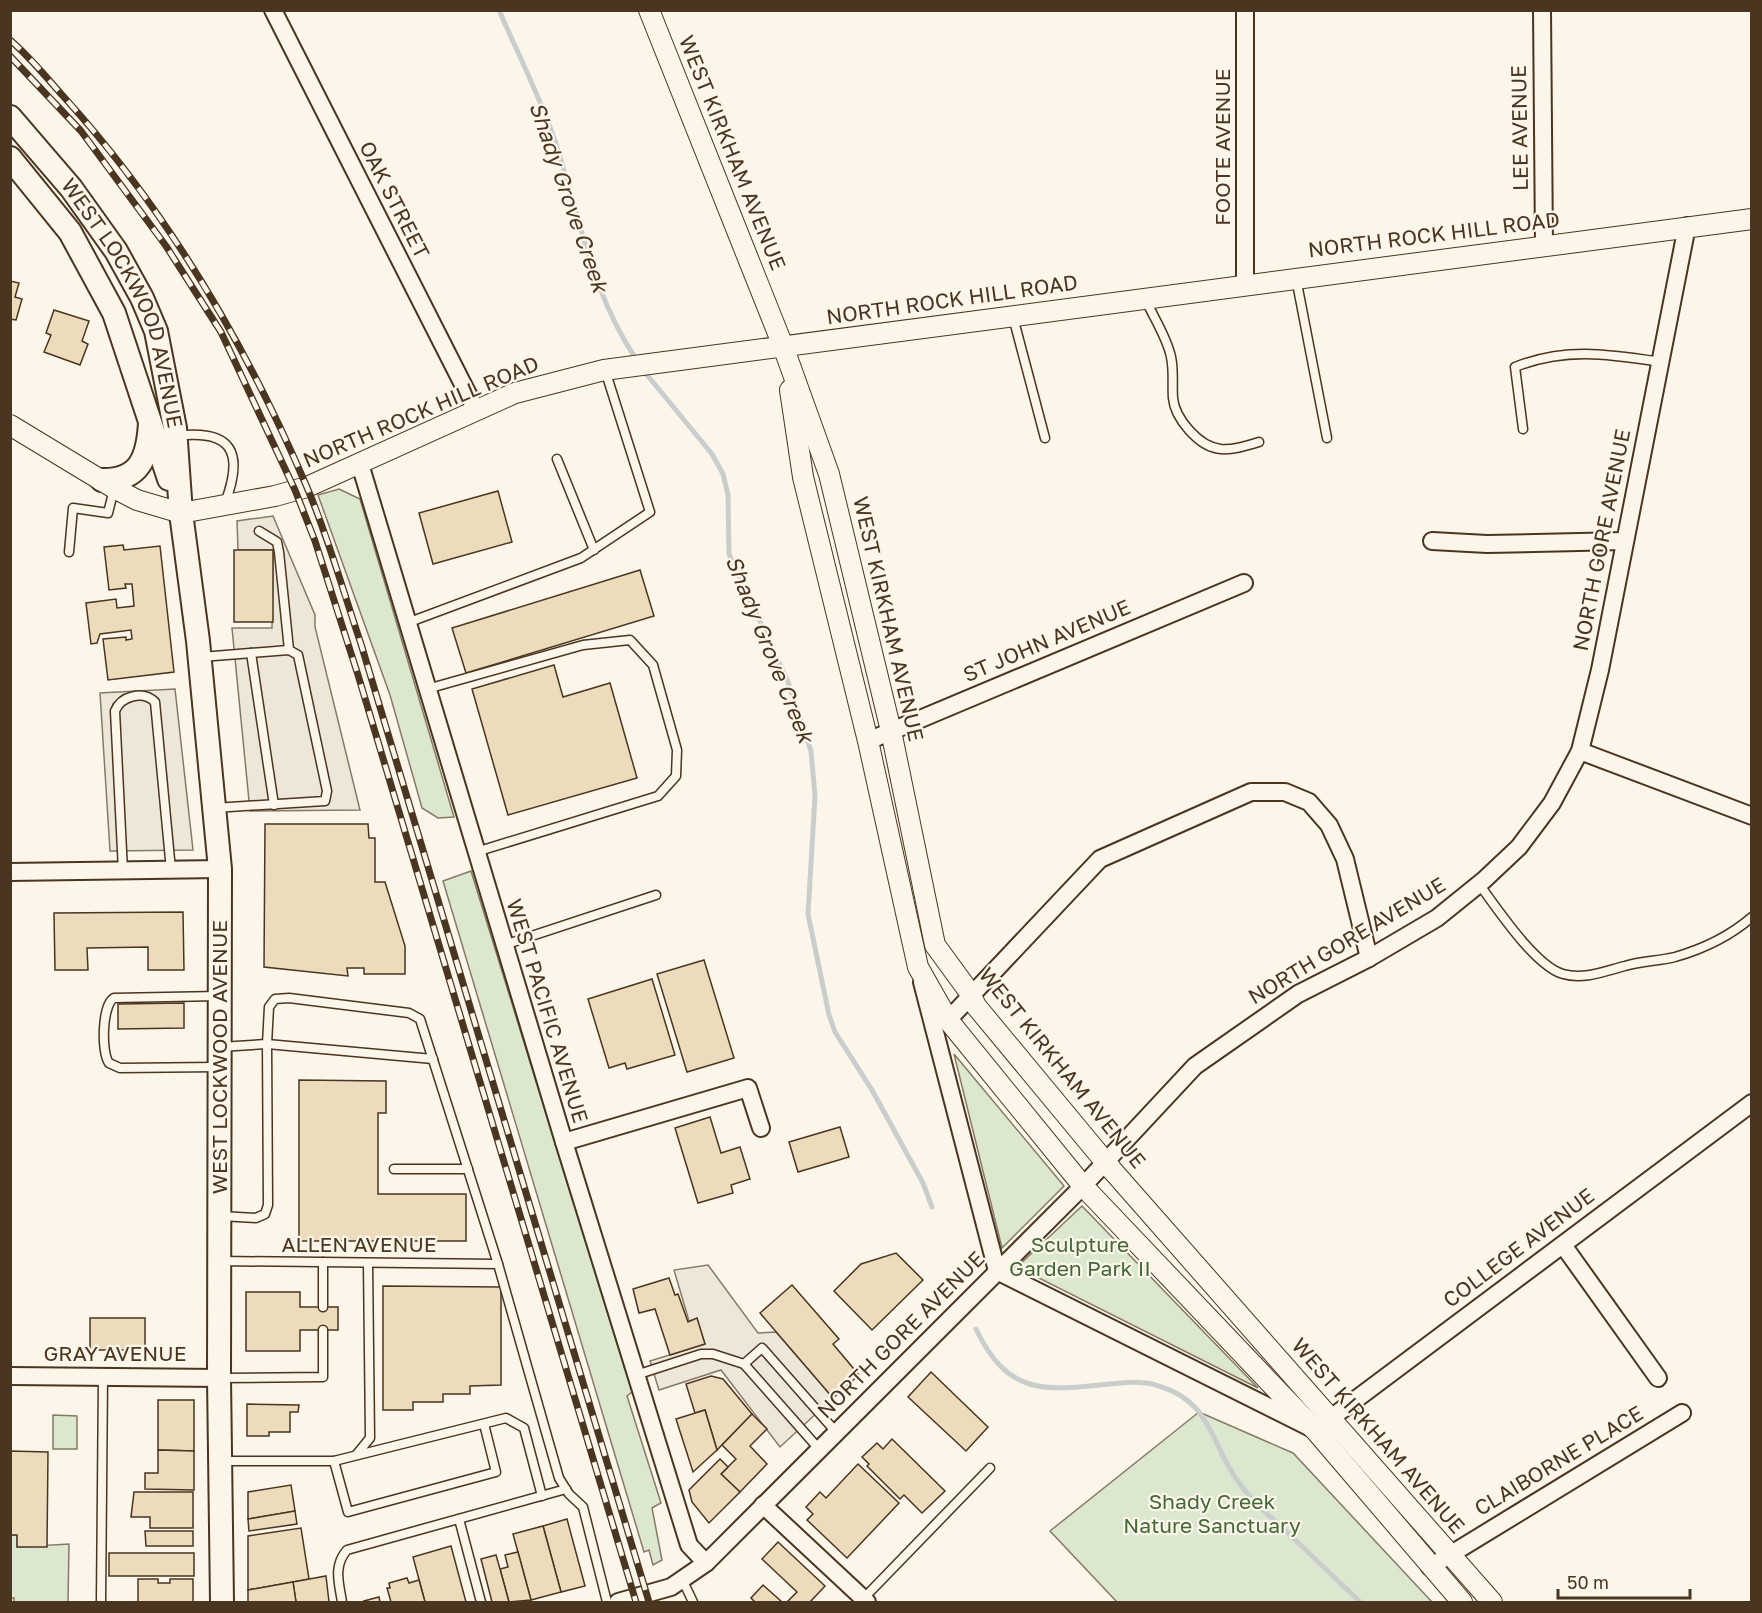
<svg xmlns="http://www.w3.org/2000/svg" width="1762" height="1613" viewBox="0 0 1762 1613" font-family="'Golos Text',sans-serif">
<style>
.green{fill:#dce7d0;stroke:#887966;stroke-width:1.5}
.parking{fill:#ede7d9;stroke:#887966;stroke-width:1.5}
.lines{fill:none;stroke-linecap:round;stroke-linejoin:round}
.stream{stroke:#c9cecd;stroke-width:5}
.building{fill:#ecdcbc;stroke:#4a3520;stroke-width:1.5}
.service-casing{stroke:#4a3520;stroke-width:11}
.minor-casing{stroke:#4a3520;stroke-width:20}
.tertiary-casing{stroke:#4a3520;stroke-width:22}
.secondary-casing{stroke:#4a3520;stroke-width:26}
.service{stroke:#fbf6e9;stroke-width:8}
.minor{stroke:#fbf6e9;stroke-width:16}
.tertiary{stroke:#fbf6e9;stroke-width:20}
.secondary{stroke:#fbf6e9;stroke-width:22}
.rail-casing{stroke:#4a3520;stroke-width:7}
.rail{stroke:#fbf6e9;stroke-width:4.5;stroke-dasharray:14;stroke-linecap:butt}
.labels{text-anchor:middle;stroke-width:4.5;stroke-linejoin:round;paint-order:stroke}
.street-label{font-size:21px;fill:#4a3520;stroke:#fbf6e9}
.park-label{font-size:21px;fill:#436837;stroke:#fbf6e9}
.water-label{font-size:22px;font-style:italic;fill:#4a3520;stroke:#fbf6e9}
</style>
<rect width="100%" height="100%" fill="#fbf6e9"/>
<g class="green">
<polygon points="339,489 360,499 454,817 438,818 422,808 390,695 318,495"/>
<polygon points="471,871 632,1392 627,1396 661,1503 652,1508 662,1560 653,1565 649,1550 644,1552 443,881"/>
<polygon points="954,1054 1064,1186 1002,1248"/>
<polygon points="1082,1206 1258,1388 1017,1267"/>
<polygon points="1199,1412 1293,1453 1432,1602 1117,1602 1050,1531"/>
<polygon points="53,1415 77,1416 77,1449 53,1449"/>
<polygon points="11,1535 17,1535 17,1547 69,1544 68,1602 14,1602 14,1598 11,1598"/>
</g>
<g class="parking">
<polygon points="273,516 315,615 315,627 360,810 250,811 232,628 272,628 273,550 238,550 237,521"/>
<polygon points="175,689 193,850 110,851 100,693"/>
<polygon points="708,1265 758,1333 776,1332 833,1398 780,1447 721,1370 659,1390 650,1361 705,1344 697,1319 689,1321 674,1270"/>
</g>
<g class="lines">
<g class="stream">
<path d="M499,10C518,54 540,97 555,141C580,217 591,294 638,362"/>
<polyline points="643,370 712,454 723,474 728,495 729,554 788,682 811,751 815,796 808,914 829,1015 835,1032 872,1090 923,1183 932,1207"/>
<path d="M976,1329C1008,1396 1045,1391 1109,1384C1126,1383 1143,1380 1159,1386C1205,1400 1209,1432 1230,1469C1245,1495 1266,1513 1288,1533C1312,1556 1336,1579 1360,1602"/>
</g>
</g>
<g class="building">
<polygon points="10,281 19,283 15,297 22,299 16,320 10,319"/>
<polygon points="54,310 89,321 82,341 88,344 80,365 44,352 51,335 46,333"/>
<polygon points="498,491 512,542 433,564 419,513"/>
<polygon points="123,545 124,550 160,546 174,672 108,680 103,639 126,637 126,640 132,639 131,630 100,634 97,643 91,644 86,603 116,599 117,608 134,606 132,584 125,584 126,588 109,590 104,547"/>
<rect x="234" y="550" width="39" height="72"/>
<polygon points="640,570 654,616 466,673 452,628"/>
<polygon points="554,665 563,697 610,683 637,778 508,815 472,689"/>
<polygon points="265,824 368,824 369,838 375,838 375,882 385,882 405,946 405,974 364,974 364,968 347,968 348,976 264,967"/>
<polygon points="183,912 184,970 148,970 148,947 87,948 88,970 55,970 54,913"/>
<polygon points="704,960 734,1058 687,1072 657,974"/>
<polygon points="652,979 675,1055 627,1069 625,1063 609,1068 588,999"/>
<polygon points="184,1003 184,1028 118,1029 118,1004"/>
<polygon points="299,1080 386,1081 386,1113 378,1113 378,1194 466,1194 466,1241 299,1241"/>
<polygon points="710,1117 721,1153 740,1147 750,1179 731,1185 733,1193 698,1203 675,1128"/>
<polygon points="840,1127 849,1157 798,1172 789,1142"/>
<polygon points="896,1253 923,1280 872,1330 834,1291 861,1264"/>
<polygon points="669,1278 675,1295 678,1294 688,1322 697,1318 705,1344 670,1355 655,1309 639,1313 633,1289"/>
<polygon points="792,1285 839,1339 833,1344 859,1375 833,1398 760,1313"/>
<polygon points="383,1286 501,1287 501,1385 470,1386 470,1394 443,1394 443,1402 413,1402 413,1410 383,1410"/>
<polygon points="246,1292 300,1292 300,1307 338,1307 338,1330 300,1330 300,1351 246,1351"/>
<rect x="90" y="1318" width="55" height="32"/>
<polygon points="931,1372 988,1427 966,1451 908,1397"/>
<polygon points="711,1376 723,1379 752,1414 717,1450 705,1410 695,1413 686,1384"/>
<polygon points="158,1400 194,1400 194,1451 158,1450"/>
<polygon points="247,1404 299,1405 298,1412 290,1412 290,1432 269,1432 269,1436 247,1436"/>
<polygon points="705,1410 717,1450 693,1472 676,1419"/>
<polygon points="752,1414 767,1429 750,1446 767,1464 740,1492 721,1474 736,1459 722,1445"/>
<polygon points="892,1439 945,1491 922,1513 904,1495 900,1499 867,1466 869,1464 862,1457 877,1443 883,1449"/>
<polygon points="158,1450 194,1451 194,1490 145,1489 145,1473 158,1473"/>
<polygon points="10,1451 48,1452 47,1547 17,1547 17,1535 10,1535"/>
<polygon points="720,1459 728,1467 721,1474 740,1492 709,1523 692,1502 689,1490"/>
<polygon points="858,1464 899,1503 847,1558 807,1520 813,1514 806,1507 820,1492 826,1498"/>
<polygon points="291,1485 295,1511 248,1519 248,1492"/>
<polygon points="134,1492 193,1492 193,1528 150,1528 150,1517 131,1517"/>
<polygon points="295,1511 297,1524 249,1531 248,1519"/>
<polygon points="567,1519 585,1586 561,1592 543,1526"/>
<polygon points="543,1526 561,1592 531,1600 513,1534"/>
<polygon points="301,1528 309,1579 248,1590 248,1536"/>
<polygon points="145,1531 193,1531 193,1546 146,1546"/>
<polygon points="778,1542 825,1586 810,1602 787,1602 797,1592 762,1559"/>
<polygon points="451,1546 466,1602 425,1602 413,1557"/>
<polygon points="518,1552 531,1600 509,1602 500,1569 508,1567 505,1555"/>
<rect x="109" y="1553" width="85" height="23"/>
<polygon points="496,1555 500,1569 509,1602 492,1602 481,1559"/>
<polygon points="326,1576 329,1602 296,1602 293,1582"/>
<polygon points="407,1578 409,1583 419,1580 425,1602 391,1602 387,1588 390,1588 389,1583"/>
<polygon points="138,1579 158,1579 158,1583 170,1583 170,1579 193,1579 193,1602 138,1602"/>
<polygon points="293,1582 296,1602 248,1602 248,1590"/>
<polygon points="763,1585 782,1602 755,1602 751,1598"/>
<polygon points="379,1597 380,1602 365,1602 364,1601"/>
</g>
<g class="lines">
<g class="service-casing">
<g id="service">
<polyline points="1296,278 1327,438"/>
<path d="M1145,298C1153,317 1167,337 1171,357C1174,370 1172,385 1173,398C1174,410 1181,421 1189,430C1212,456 1229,451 1259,442"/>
<polyline points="1013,317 1045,438"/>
<path d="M1523,429L1515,367C1565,347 1608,354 1661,362"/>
<path d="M176,436C233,429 244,453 225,503"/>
<polyline points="557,459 594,550"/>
<polyline points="259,531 277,542 279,552 289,650"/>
<polyline points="69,552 73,508 108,513 114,489"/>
<polyline points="407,623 581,558 650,512 605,370"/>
<polyline points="251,653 274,805"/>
<polyline points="201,657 289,650 298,655 327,791 325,801 214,808"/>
<polyline points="427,689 583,645 630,640 653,665 677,750 676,776 658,796 476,852"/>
<path d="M123,871L115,711C121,696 143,690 155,702L171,870"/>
<path d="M1479,884C1496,907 1535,966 1563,974C1584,980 1605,971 1625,966C1641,961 1659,961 1675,957C1703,949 1730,936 1752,917"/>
<polyline points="504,945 656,895"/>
<polyline points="220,1047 267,1044 433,1059"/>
<path d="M217,1067L120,1068L109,1063C101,1052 102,1005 114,998L219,996"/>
<polyline points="394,1169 468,1169"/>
<polyline points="220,1216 256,1218 265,1214 268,1205 267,1044 269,1007 275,999 289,998 409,1013 420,1019 498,1264 559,1478 569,1494 583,1507 607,1602"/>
<polyline points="220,1261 498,1264"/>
<polyline points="323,1307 323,1262"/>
<polyline points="636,1375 701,1354 713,1354 744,1364"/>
<polyline points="219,1378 323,1377 323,1330"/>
<polyline points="819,1449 744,1364 762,1348 836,1432"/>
<polyline points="357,1454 370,1438 368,1263"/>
<polyline points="221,1461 334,1461 506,1418 524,1428 542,1496"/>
<polyline points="334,1461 348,1512 496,1472 484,1424"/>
<polyline points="459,1519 481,1602"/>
<polyline points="682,1579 693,1602"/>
<polyline points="863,1599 990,1468"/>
<polyline points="101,1602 103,1377"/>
<path d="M342,1602C339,1583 333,1566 347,1550L566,1489"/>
</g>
</g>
<g class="minor-casing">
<g id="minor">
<polyline points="273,10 476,410"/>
<polyline points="1542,10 1544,246"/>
<polyline points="1245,284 1245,10"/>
<polyline points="360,464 564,1142 689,1545 706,1563"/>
<polyline points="1432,541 1487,544 1623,541"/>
<polyline points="868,741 1244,583"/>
<polyline points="1580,751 1752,816"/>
<polyline points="10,872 220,869"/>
<polyline points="922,982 997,1271 1315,1430 1752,1103"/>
<polyline points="948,1020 1100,859 1251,792 1285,792 1309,802 1329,825 1345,859 1369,958"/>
<polyline points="564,1142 748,1088 761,1128"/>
<polyline points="1563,1245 1658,1378"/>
<polyline points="10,1376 219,1378"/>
<polyline points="763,1505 867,1602"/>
<polyline points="1430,1567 1682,1413"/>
<polyline points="618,1602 671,1587 706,1563 1083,1186 1195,1066 1298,994 1369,958 1437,918 1484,880 1519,847 1552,803 1580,751 1600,670 1687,226"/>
</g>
</g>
<g class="tertiary-casing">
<g id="tertiary">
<polyline points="649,10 783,346 829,474 891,731 935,945 970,993 976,1006 1112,1170 1492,1602"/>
<polyline points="790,390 803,477 868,741 918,967 948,1020 1083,1186 1315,1430 1462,1602"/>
<polyline points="10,425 114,488 137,500 181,513 275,496 307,487 515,393 604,370 1752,219"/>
</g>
</g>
<g class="secondary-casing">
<g id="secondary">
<path id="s1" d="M10,117L71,188L116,251L142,298L156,331L175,428L181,513L198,641L220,869L219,1378L222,1602"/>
<polyline points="10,158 70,232 114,313 169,479"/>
<path d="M102,480C140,481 148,457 150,423"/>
</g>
</g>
<use href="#service" class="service"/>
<use href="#minor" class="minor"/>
<use href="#tertiary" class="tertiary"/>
<use href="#secondary" class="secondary"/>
<g class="rail-casing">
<g id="rail">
<path d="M10,40C30,57 46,77 63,96C166,209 246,345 306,485C328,536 343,591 361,644L649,1602"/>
<polyline points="10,56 81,131 166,246 221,332 295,490 315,541 358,675 636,1602"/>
</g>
</g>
<use href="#rail" class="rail"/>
</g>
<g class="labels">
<g class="street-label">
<text transform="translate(1520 128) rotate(-91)" y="7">LEE AVENUE</text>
<text transform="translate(1223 147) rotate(-90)" y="7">FOOTE AVENUE</text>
<text transform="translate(732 153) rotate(68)" y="7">WEST KIRKHAM AVENUE</text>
<text transform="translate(394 200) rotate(63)" y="7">OAK STREET</text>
<text transform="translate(1434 235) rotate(-7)" y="7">NORTH ROCK HILL ROAD</text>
<text transform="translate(952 300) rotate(-8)" y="7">NORTH ROCK HILL ROAD</text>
<text dy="7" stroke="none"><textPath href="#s1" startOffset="222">WEST LOCKWOOD AVENUE</textPath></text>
<text transform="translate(421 412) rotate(-23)" y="7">NORTH ROCK HILL ROAD</text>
<text transform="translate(1602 540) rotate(-79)" y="7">NORTH GORE AVENUE</text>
<text transform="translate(888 619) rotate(77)" y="7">WEST KIRKHAM AVENUE</text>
<text transform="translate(1047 641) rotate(-23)" y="7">ST JOHN AVENUE</text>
<text transform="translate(1347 941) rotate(-31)" y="7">NORTH GORE AVENUE</text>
<text transform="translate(547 1011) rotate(73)" y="7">WEST PACIFIC AVENUE</text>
<text transform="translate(220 1057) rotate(-90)" y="7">WEST LOCKWOOD AVENUE</text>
<text transform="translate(1062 1068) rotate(51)" y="7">WEST KIRKHAM AVENUE</text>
<text x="359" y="1252">ALLEN AVENUE</text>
<text transform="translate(1519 1248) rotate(-37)" y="7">COLLEGE AVENUE</text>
<text transform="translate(901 1335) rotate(-45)" y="7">NORTH GORE AVENUE</text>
<text x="115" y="1361">GRAY AVENUE</text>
<text transform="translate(1378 1436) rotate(49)" y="7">WEST KIRKHAM AVENUE</text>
<text transform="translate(1559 1461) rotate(-31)" y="7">CLAIBORNE PLACE</text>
</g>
<g class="park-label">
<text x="1080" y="1252">Sculpture<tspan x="1080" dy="24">Garden Park II</tspan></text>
<text x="1212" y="1509">Shady Creek<tspan x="1212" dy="24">Nature Sanctuary</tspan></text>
</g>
<g class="water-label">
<text transform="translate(569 197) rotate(71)" y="8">Shady Grove Creek</text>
<text transform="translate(770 649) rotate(68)" y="8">Shady Grove Creek</text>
</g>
</g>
<rect width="1762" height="1613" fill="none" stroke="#4a3520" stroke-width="24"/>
<path d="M1558 1589v9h132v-9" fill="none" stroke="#4a3520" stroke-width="3"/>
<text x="1567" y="1589" font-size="18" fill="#4a3520" stroke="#fbf6e9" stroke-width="4.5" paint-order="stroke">50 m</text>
</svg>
